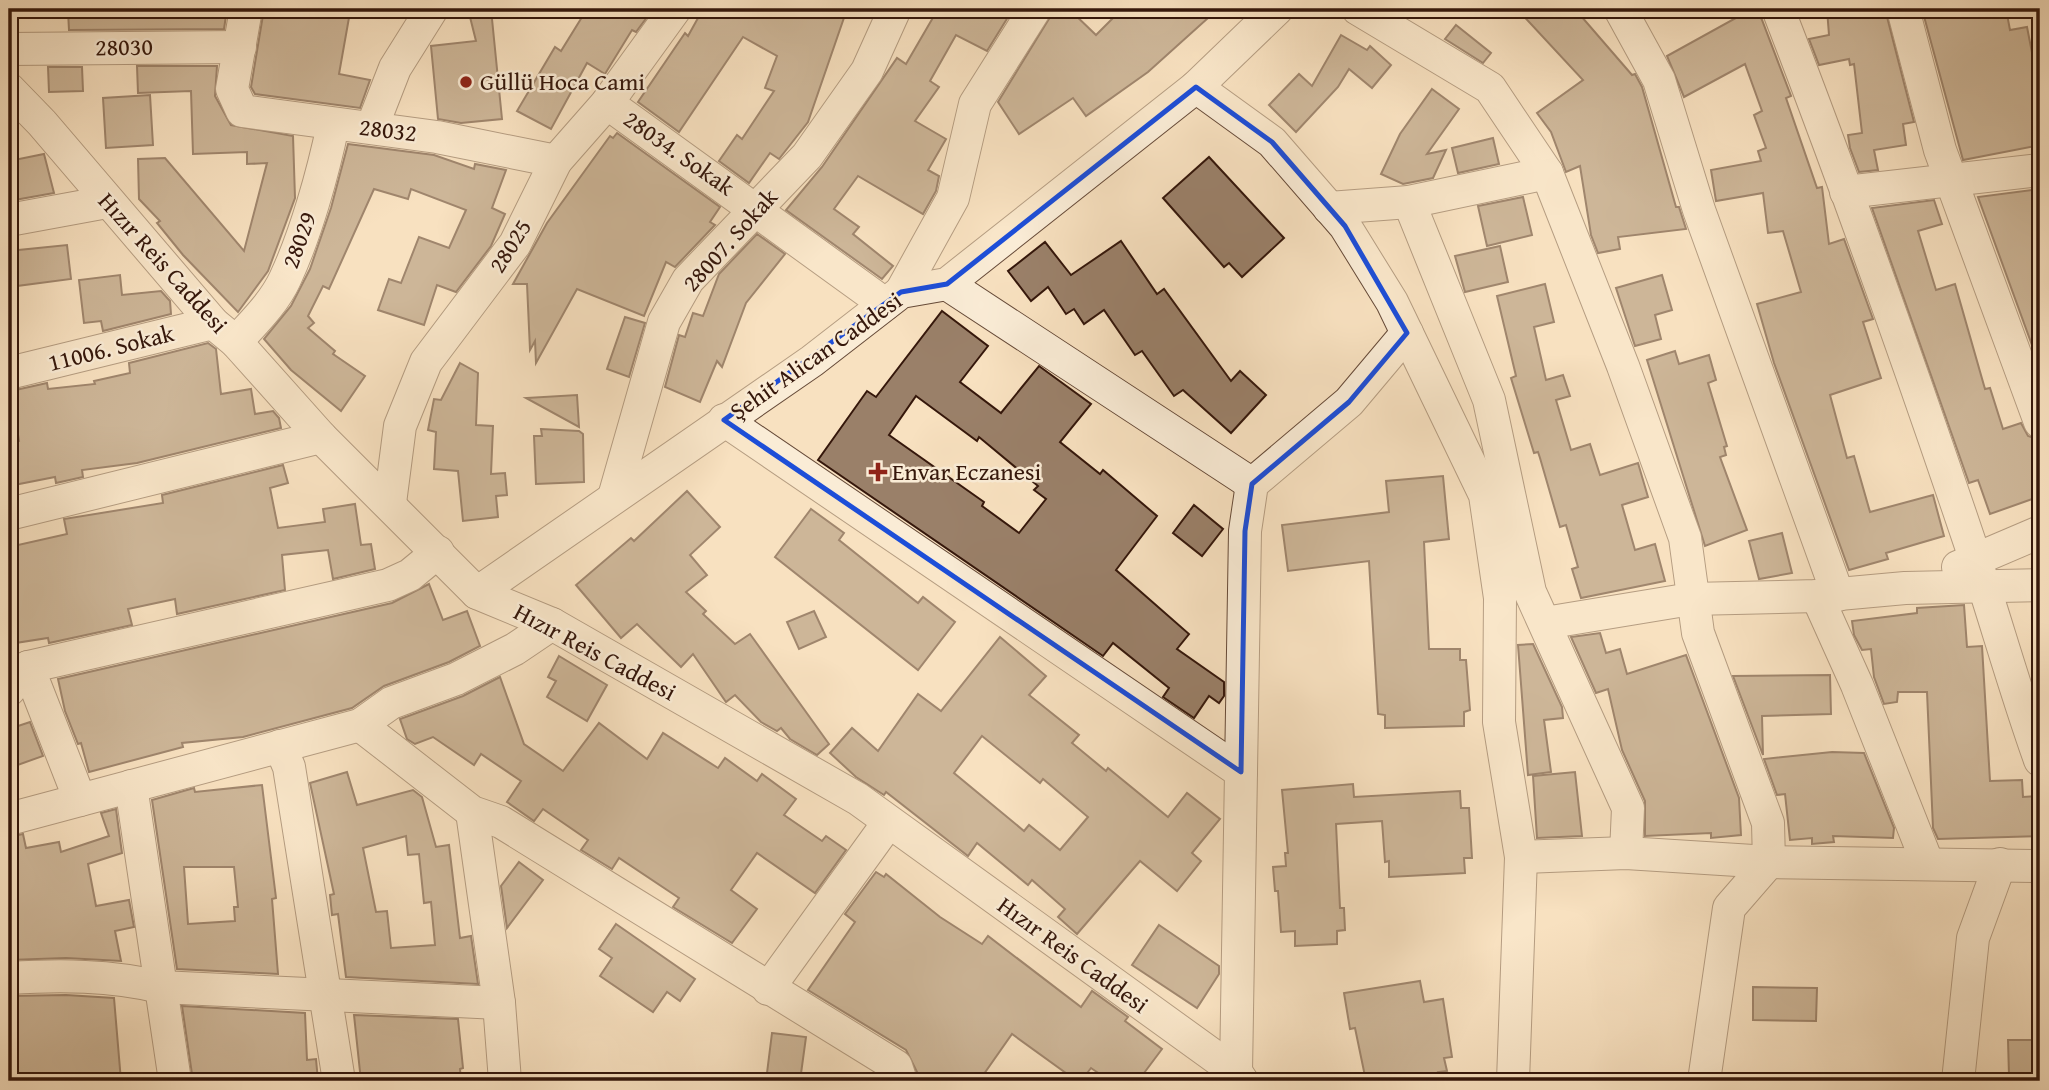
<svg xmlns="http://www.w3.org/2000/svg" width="2049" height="1090" viewBox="0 0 2049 1090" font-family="'Gentium Book Plus',serif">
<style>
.building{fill:#9a8069;stroke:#35170b;stroke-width:2;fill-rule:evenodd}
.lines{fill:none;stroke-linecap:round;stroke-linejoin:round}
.street-casing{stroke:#664a38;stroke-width:34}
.street{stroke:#faecd6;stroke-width:32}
.marked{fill:none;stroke:#1d4ed8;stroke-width:5;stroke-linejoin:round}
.poi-dot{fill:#8f2418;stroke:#faecd6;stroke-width:2.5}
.labels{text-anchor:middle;stroke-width:5;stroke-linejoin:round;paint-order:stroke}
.street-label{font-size:24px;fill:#35170b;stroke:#faecd6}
.poi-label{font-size:24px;fill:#35170b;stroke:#faecd6;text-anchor:start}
</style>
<rect width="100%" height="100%" fill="#f8e1c0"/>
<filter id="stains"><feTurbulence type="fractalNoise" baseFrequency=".00286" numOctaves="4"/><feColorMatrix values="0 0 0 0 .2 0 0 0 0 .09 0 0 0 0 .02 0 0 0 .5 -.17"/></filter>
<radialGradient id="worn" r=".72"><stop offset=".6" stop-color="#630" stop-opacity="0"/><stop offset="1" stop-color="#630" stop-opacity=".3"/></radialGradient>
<g class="building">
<polygon points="132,9 227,9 224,29 69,30 68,11"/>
<polygon points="264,9 330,9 350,12 339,74 370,80 360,108 255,94 251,87"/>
<polygon points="468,9 491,9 502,119 461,123 438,119 431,46 476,41"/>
<polygon points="587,9 653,9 636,32 632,30 605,74 587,63 551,129 517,111 555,47 561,51"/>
<polygon points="703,9 785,9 804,15 806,9 847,9 808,122 779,159 770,153 749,183 719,161 737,135 742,139 774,91 765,88 777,56 743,37 679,132 638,102 685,33 688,36"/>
<polygon points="938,9 1013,9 987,51 956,35 930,81 939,87 915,121 946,139 928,170 939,176 936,191 923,214 858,176 834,209 859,227 853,234 893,266 882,279 786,210 822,167 897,58 906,64"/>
<polygon points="1055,9 1069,9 1096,35 1122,9 1218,9 1148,72 1086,116 1073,98 1019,134 998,102"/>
<polygon points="1517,9 1575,9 1632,75 1635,74 1642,87 1676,207 1679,207 1686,229 1618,237 1620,249 1598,253 1591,235 1580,166 1566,172 1551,132 1537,113 1583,80"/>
<polygon points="1752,9 1756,9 1762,20 1791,96 1786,98 1817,188 1822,187 1829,244 1844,239 1873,319 1863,322 1881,378 1830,395 1847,458 1854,456 1870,512 1933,495 1944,536 1886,553 1888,559 1849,570 1774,363 1757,304 1801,292 1783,231 1768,233 1763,193 1716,201 1711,170 1761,161 1758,151 1766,148 1754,115 1762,111 1745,64 1684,97 1667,56"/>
<polygon points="1827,9 1885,9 1914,122 1903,124 1906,145 1874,150 1878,170 1859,172 1850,148 1848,135 1862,133 1854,64 1850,65 1849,59 1819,65 1809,39 1829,35"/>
<polygon points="1922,9 2006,9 2010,30 2027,27 2040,94 2040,145 1963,160"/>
<polygon points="1456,25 1491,53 1483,63 1445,39"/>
<polygon points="1341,35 1367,50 1370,46 1391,65 1372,88 1349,69 1338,87 1296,132 1269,105 1299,74 1312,86"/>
<polygon points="137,66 217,66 215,96 231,125 293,136 295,198 268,271 238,312 183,255 157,223 160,221 139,199 138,159 165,158 244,251 267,163 247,164 247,152 193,154 191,91 138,93"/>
<polygon points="48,67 82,67 83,91 49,92"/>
<polygon points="1432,89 1459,109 1427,154 1446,150 1433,178 1403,184 1381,174 1400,134"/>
<polygon points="150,95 153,145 106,148 103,98"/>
<polygon points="617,133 720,207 710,222 715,225 675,267 666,262 644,316 577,289 536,363 535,341 530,350 527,284 513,284 547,223 610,136 613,138"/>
<polygon points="1493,138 1499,164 1458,173 1452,148"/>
<polygon points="348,144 434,155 474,169 475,164 506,170 492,208 505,214 491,246 456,292 437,285 424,325 378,310 389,279 401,283 419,237 449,248 466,210 411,189 408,199 374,189 329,289 323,286 308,316 314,323 308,328 335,351 333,354 365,376 341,411 291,370 264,339 291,306 310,269 331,208"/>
<polygon points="44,154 54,193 9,201 9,161"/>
<polygon points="1209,157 1284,238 1242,277 1229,263 1224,267 1163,198"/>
<polygon points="2040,189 2040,367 1978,197"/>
<polygon points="1523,197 1532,235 1487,246 1478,206"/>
<polygon points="1934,200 1942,224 1918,231 1936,290 1955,284 1985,389 1990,388 2003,429 2021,423 2028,436 2040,440 2040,482 2034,484 2038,497 1990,514 1978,480 1969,483 1872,208"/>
<polygon points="757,234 785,254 746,303 722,367 717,361 700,402 665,387 679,335 685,337 693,313 703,316 719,274"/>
<polygon points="1121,241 1157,294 1164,289 1231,381 1240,371 1266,395 1231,433 1183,390 1174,396 1142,351 1135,355 1104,310 1084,324 1074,309 1066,314 1048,287 1031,301 1008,271 1045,242 1071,275"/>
<polygon points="67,245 71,279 9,287 9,251"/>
<polygon points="1500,246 1508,282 1465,292 1455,256"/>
<polygon points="120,275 122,295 161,291 170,301 171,314 103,331 101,321 84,323 79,280"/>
<polygon points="1662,275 1672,310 1655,315 1661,339 1635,346 1616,288"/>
<polygon points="1545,284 1554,322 1534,327 1546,380 1563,375 1570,396 1556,400 1571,450 1590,444 1600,475 1638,463 1648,497 1622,505 1635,550 1655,544 1665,581 1581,598 1572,569 1578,567 1566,525 1560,527 1540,458 1538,452 1534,453 1511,378 1516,376 1497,296"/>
<path d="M942,311L988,346L960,382L1001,413L1039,366L1091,404L1060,442L1100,474L1103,470L1157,516L1116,570L1189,634L1177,649L1224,682V696L1219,703L1209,696L1194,718L1163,697L1169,688L1113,643L1103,656L818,460L867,391L876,397ZM916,396L977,441L979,437L1038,486L1034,490L1046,499L1019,533L982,506L984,502L889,435Z"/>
<polygon points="625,317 645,323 629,377 607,369"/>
<polygon points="208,343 216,349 221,394 251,389 255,414 273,411 279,418 281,428 137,463 82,470 83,477 56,483 55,477 9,486 9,443 19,441 11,391 47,383 48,389 95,384 94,381 130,373 129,363"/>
<polygon points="1675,351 1679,364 1709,355 1716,380 1708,383 1727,446 1724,447 1726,455 1720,457 1747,530 1705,546 1647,360"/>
<polygon points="460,363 478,373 476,425 493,426 491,474 505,473 507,495 496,496 498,517 463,521 458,471 434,469 436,432 428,430 434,399 441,400"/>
<polygon points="577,395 579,427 526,398"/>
<polygon points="541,429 579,431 583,434 584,482 536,484 534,436 542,436"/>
<polygon points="283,465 288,483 270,488 278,528 325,522 323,509 355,504 361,545 371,544 375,569 333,579 328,550 282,555 285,590 177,614 175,599 128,609 132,625 49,643 48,638 9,644 9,598 14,597 9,571 9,547 67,534 64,519 163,503 162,495"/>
<polygon points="1443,476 1449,539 1424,542 1429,649 1460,649 1460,660 1466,660 1470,710 1464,712 1464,726 1385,728 1385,715 1378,714 1369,561 1288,571 1282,525 1389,512 1386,481"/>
<polygon points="687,491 720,527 690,555 707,575 686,592 706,611 703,614 735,644 750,634 829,744 817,755 790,739 781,728 777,731 761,722 735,695 726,702 693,654 681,667 637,624 621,638 576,585 631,538 634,541"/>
<polygon points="1194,505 1223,529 1202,556 1173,533"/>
<polygon points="811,509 844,533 839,540 918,603 923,597 955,622 918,670 775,557"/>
<polygon points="1782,533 1792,573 1759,579 1749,541"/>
<polygon points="429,584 443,620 467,611 480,646 449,662 384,686 352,708 243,737 182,743 183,747 89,772 81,743 78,744 65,711 58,679 392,603"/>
<polygon points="1964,605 1967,647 1982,646 1990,781 2022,780 2023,797 2040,796 2040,836 1938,839 1933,828 1927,692 1898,692 1897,702 1884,704 1874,677 1871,649 1862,650 1854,635 1852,621 1917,613 1917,608"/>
<polygon points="814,611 826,637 799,649 787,622"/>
<polygon points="1600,633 1606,653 1620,649 1627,674 1686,655 1739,798 1741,835 1711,838 1711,833 1645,836 1645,801 1622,750 1608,689 1596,693 1571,637"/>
<path d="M1000,637L1046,676L1029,695L1079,735L1072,743L1106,771L1108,768L1168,817L1187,793L1220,819L1192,853L1201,861L1177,891L1140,861L1077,934L1058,917L1065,909L1032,880L1028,885L977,843L968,856L886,792L884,795L856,777L830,753L852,728L878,751L918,694L941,711ZM982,736L1040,783L1043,779L1088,817L1060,850L1029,825L1024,831L954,773Z"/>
<polygon points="1533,644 1562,707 1563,718 1544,720 1551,772 1528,775 1518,645"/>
<polygon points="559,656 607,685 587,721 547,697 556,681 548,677"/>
<polygon points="1830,675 1831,714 1762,716 1763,755 1733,676"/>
<polygon points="500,677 524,744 563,771 599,723 647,759 663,733 718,768 725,758 757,781 762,774 796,799 784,815 822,841 826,836 846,850 815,893 757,853 731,890 757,909 732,943 673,907 679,898 619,858 612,869 581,850 588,840 543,809 534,821 507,802 521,781 481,754 474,765 433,737 415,744 407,739 400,719 463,696"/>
<polygon points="30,722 43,756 9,768 9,729"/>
<polygon points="1832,752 1864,753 1894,828 1893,838 1833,836 1834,842 1812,844 1812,838 1790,840 1785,794 1777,795 1764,759"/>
<path d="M347,772L357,805L413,790L422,797L436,847L449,845L460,938L471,936L478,984L346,977L338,914L332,915L330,895L334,894L310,783ZM406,836L408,855L419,854L424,903L431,902L435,945L391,948L387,911L376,912L363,848Z"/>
<polygon points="1575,772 1582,836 1537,838 1533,776"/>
<polygon points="1353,784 1354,797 1460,791 1461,808 1469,808 1472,858 1464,858 1465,873 1389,877 1389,861 1385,862 1382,821 1336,824 1340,908 1344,908 1345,930 1337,931 1337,944 1295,946 1295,931 1281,932 1278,891 1275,891 1273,867 1286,866 1285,853 1288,853 1282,790"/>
<path d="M262,785L276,898L272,899L278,974L177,969L152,800L194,788L195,792ZM184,867H234L238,907H234L235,921L188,924Z"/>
<polygon points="116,809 122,853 88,864 96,906 129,900 134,927 115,931 121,961 66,958 9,960 9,837 23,834 26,848 59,842 61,852 109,836 101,813"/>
<polygon points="519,862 543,880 507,928 501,886"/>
<polygon points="876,872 884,877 886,874 940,917 982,944 988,936 1081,1007 1092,991 1128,1017 1125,1021 1162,1049 1138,1081 1110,1081 1091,1068 1081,1081 1077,1081 1012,1034 979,1081 929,1081 918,1074 906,1050 808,990 855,922 845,914"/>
<polygon points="616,924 695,979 680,1001 667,992 653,1012 600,976 612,958 599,949"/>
<polygon points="1159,925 1219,966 1219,974 1197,1008 1132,965"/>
<polygon points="1420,981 1424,1002 1443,999 1452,1057 1444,1058 1447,1071 1438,1072 1440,1081 1366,1081 1355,1028 1350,1029 1344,993"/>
<polygon points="1753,987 1817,988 1816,1021 1753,1020"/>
<polygon points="66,995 114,998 121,1081 10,1081 9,996"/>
<polygon points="182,1006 305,1013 307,1060 316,1059 318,1081 193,1081"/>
<polygon points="354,1015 458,1019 463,1068 460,1069 461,1081 361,1081"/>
<polygon points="772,1033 806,1037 800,1081 766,1081"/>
<polygon points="2008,1040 2040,1040 2040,1075 2009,1075"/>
</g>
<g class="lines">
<g class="street-casing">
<g id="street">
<polyline points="246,9 232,89 242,111 437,137 556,161"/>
<polyline points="1358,9 1490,88 1547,173 1623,366 1685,538 1698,633 1768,823 1769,862 1729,908 1704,1081"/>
<polyline points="1620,9 1659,80 1699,210 1838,595"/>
<path d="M1778,9C1848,190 1913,374 1975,558C1997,625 2016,693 2040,760"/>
<polyline points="1903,9 1940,150 2040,422"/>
<polyline points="9,49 240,47"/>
<polyline points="1196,87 1272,142 1345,226 1392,302 1485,495 1500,598 1499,722 1521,857 1513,1081"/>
<polyline points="9,89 42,123 213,323 236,342 321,437 477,593 552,624 858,799 1236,1072 1242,1081"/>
<polyline points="607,103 885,304"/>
<polyline points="372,127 395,68 432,9"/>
<polyline points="1846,192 2040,170"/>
<polyline points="1409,202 1489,400 1530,592 1628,808 1626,853"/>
<polyline points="1329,208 1409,202 1547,173"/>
<polyline points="9,220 107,202"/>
<polyline points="947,284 1252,484"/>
<polyline points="901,292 953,198 975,104 1035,9"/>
<path d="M236,342C253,323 274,303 285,279C306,234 323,173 333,125"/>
<polyline points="9,373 213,323"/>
<polyline points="724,420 1241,772"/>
<polyline points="614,497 664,322 688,280 807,156 867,71 895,9"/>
<polyline points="390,503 400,426 426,362 515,244 556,161 607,103 675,9"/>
<polyline points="9,514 321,437"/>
<polyline points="1958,567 2040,532"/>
<polyline points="477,593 812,361 901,292 947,284 1196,87 1277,9"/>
<polyline points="1817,596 1857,685 1927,862"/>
<polyline points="1545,623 1691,599 1817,596 1905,588 2040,585"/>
<polyline points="28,667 80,800"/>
<polyline points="9,690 28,667 388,585 410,575 438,552"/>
<polyline points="360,725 472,812 501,822 896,1066 901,1081"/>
<polyline points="280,746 289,767 339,1081"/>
<polyline points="131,786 175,1081"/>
<polyline points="472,812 499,1003 505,1081"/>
<polyline points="9,819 360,725 391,703 456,679 515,649 552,624"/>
<polyline points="1521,857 1626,853 1769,862 2040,866"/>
<path d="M9,978C60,975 110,975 160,987L499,1003"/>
<polyline points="768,989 888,823"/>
<polyline points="1228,1081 1236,1072 1245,531 1252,484 1349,402 1407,333"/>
<polyline points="1958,1081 1973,938 2000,864"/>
</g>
</g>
<use href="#street" class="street"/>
</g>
<path d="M0 0H2049V1090H0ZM1196,87L1272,142L1345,226L1407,333L1349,402L1252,484L1245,531L1241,772L724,420L901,292L947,284Z" fill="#f8e1c0" fill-opacity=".55" fill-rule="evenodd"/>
<path class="marked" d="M1196,87L1272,142L1345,226L1407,333L1349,402L1252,484L1245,531L1241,772L724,420L901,292L947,284Z"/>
<g class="poi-dot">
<circle cx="466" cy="82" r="7"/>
<path d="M874.5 461.5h7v7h7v7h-7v7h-7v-7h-7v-7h7z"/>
</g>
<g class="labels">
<g class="street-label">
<text transform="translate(124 47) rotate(-1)" y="8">28030</text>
<text transform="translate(388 130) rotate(7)" y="8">28032</text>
<text transform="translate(679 153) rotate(35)" y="8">28034. Sokak</text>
<text transform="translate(299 240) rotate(-70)" y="8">28029</text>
<text transform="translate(730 240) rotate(-48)" y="8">28007. Sokak</text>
<text transform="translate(510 246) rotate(-58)" y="8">28025</text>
<text transform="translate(163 263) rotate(48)" y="8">Hızır Reis Caddesi</text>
<text transform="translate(111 348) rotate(-14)" y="8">11006. Sokak</text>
<text transform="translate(816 356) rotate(-35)" y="8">Şehit Alican Caddesi</text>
<text transform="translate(595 652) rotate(28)" y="8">Hızır Reis Caddesi</text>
<text transform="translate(1073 955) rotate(36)" y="8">Hızır Reis Caddesi</text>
</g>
<g class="poi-label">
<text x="480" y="90">Güllü Hoca Cami</text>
<text x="892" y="480">Envar Eczanesi</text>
</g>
</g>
<rect width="2049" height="1090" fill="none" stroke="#f8e1c0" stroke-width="35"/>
<rect x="10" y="10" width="2028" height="1069" fill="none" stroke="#35170b" stroke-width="3.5"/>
<rect x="18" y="18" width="2014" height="1055" fill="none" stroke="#35170b" stroke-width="2"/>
<rect width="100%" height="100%" filter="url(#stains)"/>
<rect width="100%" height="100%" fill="url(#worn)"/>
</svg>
